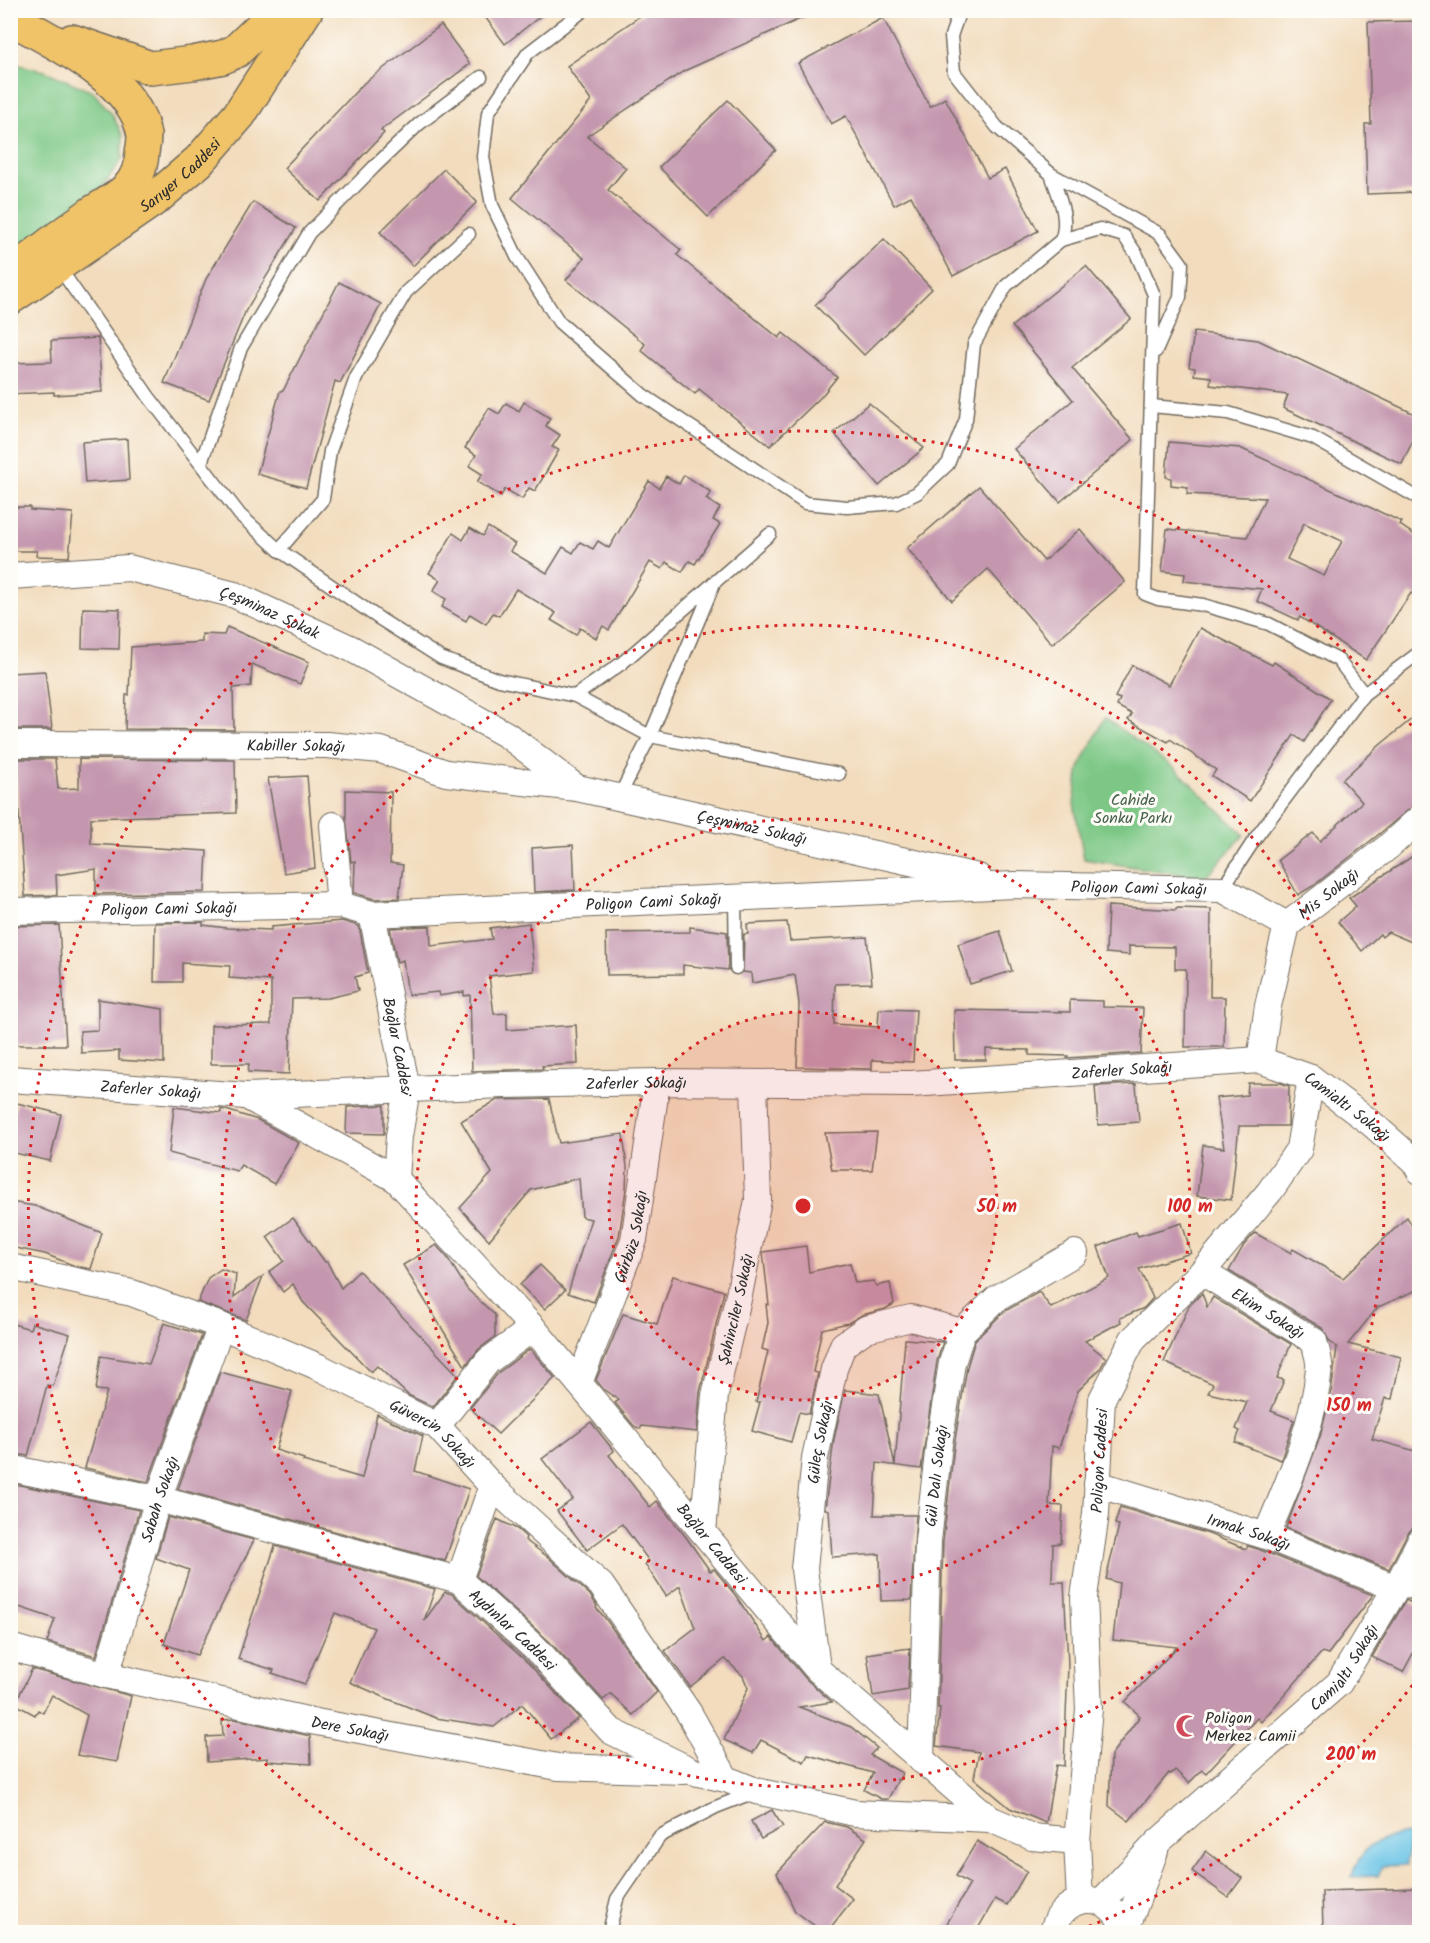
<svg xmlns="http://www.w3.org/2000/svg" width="1430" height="1943" viewBox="0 0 1430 1943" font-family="Kalam,sans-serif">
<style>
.green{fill:#7bc785;stroke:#537958;stroke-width:1.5}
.water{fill:#68c3e6;stroke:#4a7788;stroke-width:1.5}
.building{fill:#c497af;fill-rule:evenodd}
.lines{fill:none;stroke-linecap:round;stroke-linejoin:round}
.lane-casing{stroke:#71695e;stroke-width:15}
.street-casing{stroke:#71695e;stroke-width:28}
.primary-casing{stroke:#71695e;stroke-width:36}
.lane{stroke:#fff;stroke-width:12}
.street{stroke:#fff;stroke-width:26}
.primary{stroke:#f0c369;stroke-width:33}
.ring{fill:none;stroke:#d62828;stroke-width:3;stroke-dasharray:3 6}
.labels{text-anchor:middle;stroke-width:6;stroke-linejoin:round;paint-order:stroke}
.street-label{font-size:16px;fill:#2b2b2b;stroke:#fdfcf7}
.park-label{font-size:16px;fill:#47624a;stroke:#fdfcf7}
.poi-label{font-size:16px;fill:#2b2b2b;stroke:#fdfcf7;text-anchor:start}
.centre{fill:#d62828;stroke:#fdfcf7;stroke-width:3}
.ring-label{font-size:18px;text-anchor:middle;font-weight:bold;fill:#d62828;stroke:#fdfcf7;stroke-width:6;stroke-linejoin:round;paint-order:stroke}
</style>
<rect width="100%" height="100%" fill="#fdfcf7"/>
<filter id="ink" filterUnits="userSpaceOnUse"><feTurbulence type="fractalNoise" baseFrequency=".0167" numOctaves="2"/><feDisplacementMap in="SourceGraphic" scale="12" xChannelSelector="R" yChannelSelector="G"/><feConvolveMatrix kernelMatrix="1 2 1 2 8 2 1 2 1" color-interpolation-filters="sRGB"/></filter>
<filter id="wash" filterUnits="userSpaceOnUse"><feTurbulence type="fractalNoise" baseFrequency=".008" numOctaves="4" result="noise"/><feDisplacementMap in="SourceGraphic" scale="24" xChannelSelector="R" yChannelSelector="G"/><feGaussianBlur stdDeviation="1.35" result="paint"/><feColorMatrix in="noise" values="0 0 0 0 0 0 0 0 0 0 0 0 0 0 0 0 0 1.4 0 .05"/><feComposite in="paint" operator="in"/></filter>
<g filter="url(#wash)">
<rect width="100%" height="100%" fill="#f2dcbd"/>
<g class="green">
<polygon points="11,63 45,71 93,92 112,114 123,136 122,159 103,186 11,252"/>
<polygon points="1105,718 1176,769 1244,835 1204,878 1084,859 1074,803 1079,768"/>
</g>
<path class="water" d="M1409,1834L1407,1865L1382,1866L1378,1876L1351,1877C1361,1847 1377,1836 1409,1834Z"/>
<g id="blocks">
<g class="building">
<polygon points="480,10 548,10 505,44"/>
<polygon points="649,10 820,10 684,71 587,136 626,168 608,190 681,250 677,255 779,338 783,333 837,377 821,397 770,446 699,389 695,394 641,350 645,344 566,280 584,258 512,198 591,101 567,66"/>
<polygon points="883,18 930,107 945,98 988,178 1005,169 1038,231 953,276 911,196 894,205 846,116 831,124 798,63"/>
<polygon points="1419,21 1419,192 1367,194 1365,124 1371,124 1368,22"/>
<polygon points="441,25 470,64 381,130 384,133 320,201 284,168 364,83"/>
<polygon points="728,100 776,150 708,217 659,167"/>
<polygon points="444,169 477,202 413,266 380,232"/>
<polygon points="253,202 296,228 246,310 209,400 164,383 206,279"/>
<polygon points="884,239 932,289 864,355 815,305"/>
<polygon points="1086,266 1131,319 1072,368 1133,440 1060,502 1014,449 1073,400 1012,326"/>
<polygon points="339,282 381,304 340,383 335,381 306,488 257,474 280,391 283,391"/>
<polygon points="1194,332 1258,340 1419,416 1419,427 1402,464 1283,408 1288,395 1210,385 1211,377 1194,375 1195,368 1189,367"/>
<polygon points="98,338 102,392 54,395 54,392 10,394 10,363 52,362 51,341"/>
<polygon points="524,402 550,418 546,426 560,435 552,447 559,450 535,491 529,488 522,499 505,489 501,496 477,482 482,474 469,466 476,455 465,448 489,408 499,414 506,403 519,411"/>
<polygon points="869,403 924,448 879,486 834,433"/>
<polygon points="127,439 129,480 85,483 82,442"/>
<path d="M1169,442L1240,448L1402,522L1400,525L1419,538V598L1411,593L1366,660L1300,617L1298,620L1257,601L1262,589L1184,581L1185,574L1162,571L1167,529L1247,537L1265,498L1187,494L1188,487L1171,485V478L1166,477ZM1304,523L1342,541L1324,576L1287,559Z"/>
<polygon points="684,475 711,492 706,499 720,508 713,520 720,524 695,564 689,561 682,572 666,562 662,569 650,562 609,630 603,626 596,638 580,628 576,635 551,620 556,613 516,589 499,616 493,613 486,624 470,614 466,621 442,607 446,599 433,591 440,580 429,573 453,533 463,540 470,528 483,536 488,527 515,544 510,551 547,573 563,547 573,553 580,542 593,549 598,541 609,548 649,481 659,488 666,476 679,484"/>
<polygon points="979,486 1044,561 1080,529 1125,582 1052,644 988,569 952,601 907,548"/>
<polygon points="10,507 30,507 30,510 73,513 69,557 36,556 37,551 10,551"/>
<polygon points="83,608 120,609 119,649 82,648"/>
<polygon points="227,627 309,662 300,684 252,664 251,686 233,688 234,730 125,729 126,695 129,695 131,647 202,642 202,634 224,635"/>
<polygon points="1200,628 1272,665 1274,662 1331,699 1304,742 1294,735 1250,801 1212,776 1216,770 1170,739 1168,742 1128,720 1132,714 1117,706 1120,699 1115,697 1132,665 1169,685"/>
<polygon points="45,671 52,729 15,729 14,725 10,726 10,673"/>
<polygon points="1419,713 1419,801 1378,835 1313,886 1298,895 1278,860 1313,833 1320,841 1362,802 1342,780 1380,745"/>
<polygon points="15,759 55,759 58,789 79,788 79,759 235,760 236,813 91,818 91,844 207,851 205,892 96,894 96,869 56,875 57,895 25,896"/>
<polygon points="307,776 315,868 284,873 268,778"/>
<polygon points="346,790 391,792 390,863 403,865 399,898 374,899 354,893 355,861 351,862 346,818"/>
<polygon points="573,845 575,890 534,892 532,848"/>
<polygon points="1419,852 1419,945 1388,932 1382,937 1380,934 1362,951 1338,922 1356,906 1349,898"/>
<polygon points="1108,906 1176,910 1176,908 1211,909 1210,997 1225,997 1224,1047 1185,1047 1186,969 1175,969 1175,947 1129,946 1129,955 1106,953"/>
<polygon points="342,921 359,926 368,973 355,977 358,991 328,998 292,999 289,1074 248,1072 249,1064 211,1064 211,1025 271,1024 271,981 229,978 230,966 182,963 182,982 154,982 155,923 203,922 203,925 227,928 271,930 271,927"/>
<polygon points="787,922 790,941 867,937 872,983 835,984 834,1024 878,1027 879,1009 916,1010 913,1062 872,1060 872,1069 797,1067 799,1003 795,975 752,983 751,973 743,972 744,934 748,934 747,924"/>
<polygon points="529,923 534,971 489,976 494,1014 507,1013 507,1030 576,1025 578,1064 542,1066 543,1069 472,1071 470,995 464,996 464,992 439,996 438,992 408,995 403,960 397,962 390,928 430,926 431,946 492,939 490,928"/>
<polygon points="59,925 66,1045 10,1045 10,926"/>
<polygon points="690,927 727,932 728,970 683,965 683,974 607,975 606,933 690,932"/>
<polygon points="1000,931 1012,971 970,984 958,944"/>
<polygon points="98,999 163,1009 164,1063 119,1060 119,1051 81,1053 80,1031 98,1030"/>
<polygon points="1070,1000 1103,1001 1103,1007 1143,1008 1141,1053 1067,1058 1068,1056 1029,1055 1029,1050 986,1049 986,1060 955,1060 954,1010 1070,1012"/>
<polygon points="1248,1083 1281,1083 1289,1086 1288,1126 1239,1126 1231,1200 1197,1196 1203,1145 1224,1148 1216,1098 1247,1095"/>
<polygon points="1136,1084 1139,1122 1098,1125 1095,1086"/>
<polygon points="549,1099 559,1143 623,1134 627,1167 626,1189 619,1236 594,1302 568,1293 591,1219 582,1217 579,1178 531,1190 489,1240 460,1208 492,1173 461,1121 497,1100"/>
<polygon points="17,1103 61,1114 50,1161 10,1152 10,1127"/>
<polygon points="384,1105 384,1134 346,1133 347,1107"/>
<polygon points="174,1107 221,1113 221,1109 226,1110 258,1120 299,1143 274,1184 241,1165 237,1171 169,1153"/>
<polygon points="877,1132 872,1170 832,1170 825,1133"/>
<polygon points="10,1202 35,1206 102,1233 91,1269 75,1266 45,1254 10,1247"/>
<polygon points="1407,1217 1419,1238 1419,1289 1378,1307 1348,1344 1401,1357 1392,1399 1385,1398 1372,1439 1419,1452 1419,1508 1413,1528 1407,1534 1389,1569 1286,1528 1320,1437 1331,1393 1337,1347 1330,1342 1322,1328 1229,1271 1244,1245 1255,1233 1291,1253 1293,1249 1343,1278"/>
<polygon points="293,1218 325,1262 327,1262 341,1288 359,1271 458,1375 433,1407 408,1395 377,1366 371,1372 303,1302 293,1284 283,1292 269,1272 284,1261 267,1237"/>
<polygon points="1182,1223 1191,1253 1139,1269 1153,1298 1144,1308 1120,1318 1121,1322 1085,1341 1106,1358 1100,1369 1078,1391 1059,1448 1052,1446 1049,1505 1063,1506 1061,1543 1053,1544 1052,1582 1064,1582 1068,1665 1064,1766 1056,1765 1046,1823 1010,1808 974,1778 979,1752 936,1746 940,1708 938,1708 943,1542 954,1446 967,1367 975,1340 1005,1311 1039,1292 1051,1308 1109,1278 1098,1247 1136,1232 1138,1236"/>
<polygon points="436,1245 447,1257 467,1289 495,1315 495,1337 479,1349 465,1366 403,1265"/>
<polygon points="806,1246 809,1272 850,1263 855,1283 874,1281 876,1286 890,1283 894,1304 885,1309 862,1315 848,1323 822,1329 813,1372 818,1373 809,1414 799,1412 791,1442 752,1431 760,1402 756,1402 768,1351 762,1349 768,1323 766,1304 769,1305 763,1252"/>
<polygon points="540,1265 565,1290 545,1309 520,1285"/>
<polygon points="221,1269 236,1274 234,1297 263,1276 246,1320 198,1302 208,1278"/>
<polygon points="673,1276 724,1291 700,1392 697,1432 642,1426 640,1429 634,1426 615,1403 619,1400 604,1390 596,1380 623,1314 657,1324"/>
<polygon points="1202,1293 1207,1307 1213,1297 1291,1344 1277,1378 1284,1380 1271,1411 1294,1420 1281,1460 1235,1442 1240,1431 1236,1429 1247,1402 1208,1393 1213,1384 1164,1362 1189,1306"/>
<polygon points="10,1323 30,1329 32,1323 70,1334 53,1386 47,1385 28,1456 10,1453"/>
<polygon points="164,1323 202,1335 148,1482 85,1468 107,1391 96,1390 101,1356 149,1364"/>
<polygon points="905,1339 943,1342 937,1361 921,1469 877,1463 874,1515 916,1515 911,1600 881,1601 880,1554 832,1557 829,1510 825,1509 834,1439 845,1390 879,1394 895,1465"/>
<polygon points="530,1349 555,1378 498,1434 470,1408 499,1372"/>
<polygon points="220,1372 292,1391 276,1450 304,1459 303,1461 362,1478 377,1414 423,1436 415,1471 469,1489 445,1561 178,1489"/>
<polygon points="591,1422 614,1451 609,1455 650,1507 657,1501 686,1537 710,1571 714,1569 736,1596 766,1641 771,1637 806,1679 832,1702 799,1707 851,1727 877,1748 870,1755 902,1773 899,1780 896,1779 898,1780 888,1799 881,1799 864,1790 873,1773 808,1755 804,1762 761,1740 753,1753 724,1740 748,1688 743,1676 725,1659 690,1687 665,1651 695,1628 680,1586 666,1596 645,1564 649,1561 622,1524 587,1550 557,1511 573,1499 542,1459"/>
<polygon points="10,1483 139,1510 96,1656 47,1642 55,1619 10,1604"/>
<polygon points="1120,1507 1209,1534 1246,1549 1248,1546 1258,1549 1373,1595 1328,1654 1322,1652 1261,1722 1257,1718 1206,1773 1202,1770 1189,1783 1175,1770 1171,1774 1169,1773 1129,1821 1109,1806 1111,1755 1140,1716 1125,1702 1177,1647 1113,1640 1119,1583 1106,1579 1119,1525 1115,1524"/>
<polygon points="168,1517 254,1540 197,1655 164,1644 189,1570 156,1558"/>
<polygon points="497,1519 517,1529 526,1537 525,1540 548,1557 590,1595 597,1606 596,1608 605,1618 657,1692 633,1715 611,1694 603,1700 550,1642 476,1576"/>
<polygon points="275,1546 435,1589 424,1621 445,1592 452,1594 529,1664 579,1718 551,1739 522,1704 494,1727 436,1718 386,1698 350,1682 374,1628 335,1613 305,1684 272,1673 274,1670 238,1659"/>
<polygon points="1406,1600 1419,1607 1419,1642 1403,1672 1372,1657"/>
<polygon points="910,1648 908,1690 873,1696 867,1654"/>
<polygon points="32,1669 131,1696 117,1762 77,1755 87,1715 52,1695 43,1713 38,1710 35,1715 15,1704"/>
<polygon points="235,1719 310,1736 311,1764 268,1761 268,1758 207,1762 206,1737 223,1736 222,1720"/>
<polygon points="772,1810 783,1827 761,1839 751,1821"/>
<polygon points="825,1822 847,1827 866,1839 835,1885 853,1899 827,1932 823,1932 795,1911 777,1873"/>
<polygon points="977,1841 1027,1871 1007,1905 995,1899 976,1932 942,1932 970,1884 956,1876"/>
<polygon points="1206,1851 1242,1878 1228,1897 1192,1871"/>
<polygon points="1419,1888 1419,1932 1323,1932 1322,1891"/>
</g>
</g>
</g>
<g filter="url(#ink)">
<use href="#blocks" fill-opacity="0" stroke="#71695e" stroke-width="1.5"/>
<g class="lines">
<g class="lane-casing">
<g id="lane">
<polyline points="584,10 528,53 488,113 483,157 492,205 517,257 559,322 643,395 805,503 847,507 896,503 917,493 948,464 966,419 974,344 1006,286 1061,240 1100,229 1124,236 1137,255 1154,295 1145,594 1158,599 1203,605 1269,624 1338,660 1364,694"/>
<polyline points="960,10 951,36 954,72 997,127 1051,174 1160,234 1182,264 1180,297 1156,351"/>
<path d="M1051,174C1058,195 1070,218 1061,240"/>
<polyline points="58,266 149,397 240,515 279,550 380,619 441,658 499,680 575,696 622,663 770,534"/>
<polyline points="1151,406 1228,413 1313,438 1420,499"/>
<polyline points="201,463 241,348 309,233 374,167 419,124 481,77"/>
<polyline points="279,550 323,499 330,451 356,378 406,292 469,234"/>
<polyline points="575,696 650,736 839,774"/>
<polyline points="618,799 650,736 713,586"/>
<polyline points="1222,889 1257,836 1364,694 1420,652"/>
<polyline points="735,898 736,968"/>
<polyline points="1396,1588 1420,1595"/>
<polyline points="609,1932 617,1899 660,1836 716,1807 752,1793"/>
</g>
</g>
<g class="street-casing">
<g id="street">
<path id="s1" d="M10,576L129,568L235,595L352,649L507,735L577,788L978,877"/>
<path id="s2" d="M10,744L327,745L381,750L446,773L577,788"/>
<polyline points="333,825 340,905"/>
<path id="s3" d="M10,911L340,905L372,914L1014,885L1222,889L1287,925"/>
<path id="s4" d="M372,914L407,1089L399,1136L396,1179"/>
<path id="s5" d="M1260,1060L1268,1006L1287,925L1388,847L1420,818"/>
<path id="s6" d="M10,1079L246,1096L504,1085L657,1082L911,1084L1260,1060L1311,1078L1371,1123L1414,1161L1420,1171"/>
<path id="s7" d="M246,1096L396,1179L533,1328L817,1669L990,1819L1032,1837L1077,1841"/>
<path id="s8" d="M10,1267L132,1293L221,1326L319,1367L437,1426L492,1486L601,1585L689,1713L726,1779"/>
<path id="s9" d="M1202,1272L1314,1341C1316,1350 1320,1360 1319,1368C1314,1427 1288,1483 1266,1536"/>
<path id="s10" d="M579,1383L634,1240L657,1082"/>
<polyline points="437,1426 488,1361 533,1328"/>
<path id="s11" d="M10,1468L158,1499L459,1580L540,1653L611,1731L694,1772L726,1779L756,1791L855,1813L990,1819"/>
<path id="s12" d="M1097,1484L1266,1536L1396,1588"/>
<path id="s13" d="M703,1532L715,1395L739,1295L758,1200L754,1084"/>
<polyline points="459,1580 492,1486"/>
<path id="s14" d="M10,1647L106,1675L311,1721L558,1767L684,1771"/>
<path id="s15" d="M817,1668L804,1569L815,1458L834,1369L843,1345L866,1329L911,1318L962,1332"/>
<path id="s16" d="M106,1675L158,1499L221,1326"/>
<path id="s17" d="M921,1760L928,1541L939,1444L952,1363L962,1332L996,1299L1075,1253"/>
<path id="s18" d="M1080,1901L1077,1841L1089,1709L1084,1597L1096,1514L1102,1399L1133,1339L1202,1272L1270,1191L1299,1149L1311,1078"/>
<path id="s19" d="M1101,1902L1158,1842L1339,1683L1396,1588L1420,1541"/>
<path d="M1053,1932C1061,1890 1116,1889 1124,1932"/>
<polyline points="1125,1932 1155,1851"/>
</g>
</g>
<g class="primary-casing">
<g id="primary">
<path d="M18,22C60,45 136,82 144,135C144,141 143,148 142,153C141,167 136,181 126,190C116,199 103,206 92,213C67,231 43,249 19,268"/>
<polyline points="72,41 151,68 193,63 223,57 236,51 260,28 272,10"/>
<path id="s20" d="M10,298L156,198L199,161L239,115L306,10"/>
</g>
</g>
<use href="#lane" class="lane"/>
<use href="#street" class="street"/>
<use href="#primary" class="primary"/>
</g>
</g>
<circle cx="803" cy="1206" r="194" fill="#d62828" fill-opacity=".12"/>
<g class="ring">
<circle cx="803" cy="1206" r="194"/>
<circle cx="803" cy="1206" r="387"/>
<circle cx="803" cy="1206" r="581"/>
<path d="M1418 1678A775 775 0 0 1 1074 1932M532 1932A775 775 0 1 1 1418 734"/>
</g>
<defs>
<g id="mosque-bare" transform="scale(1.8)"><path d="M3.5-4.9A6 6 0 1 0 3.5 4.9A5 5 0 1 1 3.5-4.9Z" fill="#d1495b" stroke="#fdfcf7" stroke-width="2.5" paint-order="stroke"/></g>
</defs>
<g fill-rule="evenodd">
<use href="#mosque-bare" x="1187" y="1726"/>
</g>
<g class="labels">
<g class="street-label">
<text dy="6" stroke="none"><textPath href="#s20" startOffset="210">Sarıyer Caddesi</textPath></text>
<text dy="6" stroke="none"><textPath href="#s1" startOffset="267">Çeşminaz Sokak</textPath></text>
<text dy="6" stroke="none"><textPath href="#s2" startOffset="286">Kabiller Sokağı</textPath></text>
<text dy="6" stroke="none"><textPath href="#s1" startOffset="802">Çeşminaz Sokağı</textPath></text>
<text dy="6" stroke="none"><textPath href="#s3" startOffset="1131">Poligon Cami Sokağı</textPath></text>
<text dy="6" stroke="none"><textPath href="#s5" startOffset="190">Mis Sokağı</textPath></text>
<text dy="6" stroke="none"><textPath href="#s3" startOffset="645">Poligon Cami Sokağı</textPath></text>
<text dy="6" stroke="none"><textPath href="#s3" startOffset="159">Poligon Cami Sokağı</textPath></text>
<text dy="6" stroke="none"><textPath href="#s4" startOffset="135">Bağlar Caddesi</textPath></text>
<text dy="6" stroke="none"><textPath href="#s6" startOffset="1113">Zaferler Sokağı</textPath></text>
<text dy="6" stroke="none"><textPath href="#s6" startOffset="627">Zaferler Sokağı</textPath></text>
<text dy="6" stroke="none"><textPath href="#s6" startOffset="141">Zaferler Sokağı</textPath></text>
<text dy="6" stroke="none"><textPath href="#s6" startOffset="1352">Camialtı Sokağı</textPath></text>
<text dy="6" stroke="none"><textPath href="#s10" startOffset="156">Gürbüz Sokağı</textPath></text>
<text dy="6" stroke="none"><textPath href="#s13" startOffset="226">Şahinciler Sokağı</textPath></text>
<text dy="6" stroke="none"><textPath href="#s9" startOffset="78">Ekim Sokağı</textPath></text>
<text dy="6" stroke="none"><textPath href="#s8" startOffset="459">Güvercin Sokağı</textPath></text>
<text dy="6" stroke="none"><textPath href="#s15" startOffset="228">Güleç Sokağı</textPath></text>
<text dy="6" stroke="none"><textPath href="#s18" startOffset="442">Poligon Caddesi</textPath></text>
<text dy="6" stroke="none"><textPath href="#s17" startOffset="285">Gül Dalı Sokağı</textPath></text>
<text dy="6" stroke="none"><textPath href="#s16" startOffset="184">Sabah Sokağı</textPath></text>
<text dy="6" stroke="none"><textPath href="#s12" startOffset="159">Irmak Sokağı</textPath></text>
<text dy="6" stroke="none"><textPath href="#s7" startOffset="654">Bağlar Caddesi</textPath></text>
<text dy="6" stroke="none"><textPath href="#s11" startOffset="536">Aydınlar Caddesi</textPath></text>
<text dy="6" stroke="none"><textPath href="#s19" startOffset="339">Camialtı Sokağı</textPath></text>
<text dy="6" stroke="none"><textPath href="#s14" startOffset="350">Dere Sokağı</textPath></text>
</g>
<g class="park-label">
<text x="1133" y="805">Cahide<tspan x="1133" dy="18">Sonku Parkı</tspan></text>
</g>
<g class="poi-label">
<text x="1205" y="1723">Poligon<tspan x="1205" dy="18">Merkez Camii</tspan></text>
</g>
</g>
<circle cx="803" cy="1206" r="9" class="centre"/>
<g class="ring-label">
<text x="997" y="1212">50 m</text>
<text x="1190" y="1212">100 m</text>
<text x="1349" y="1411">150 m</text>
<text x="1351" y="1760">200 m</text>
</g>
<rect width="1430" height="1943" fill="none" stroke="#fdfcf7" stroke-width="36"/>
</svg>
